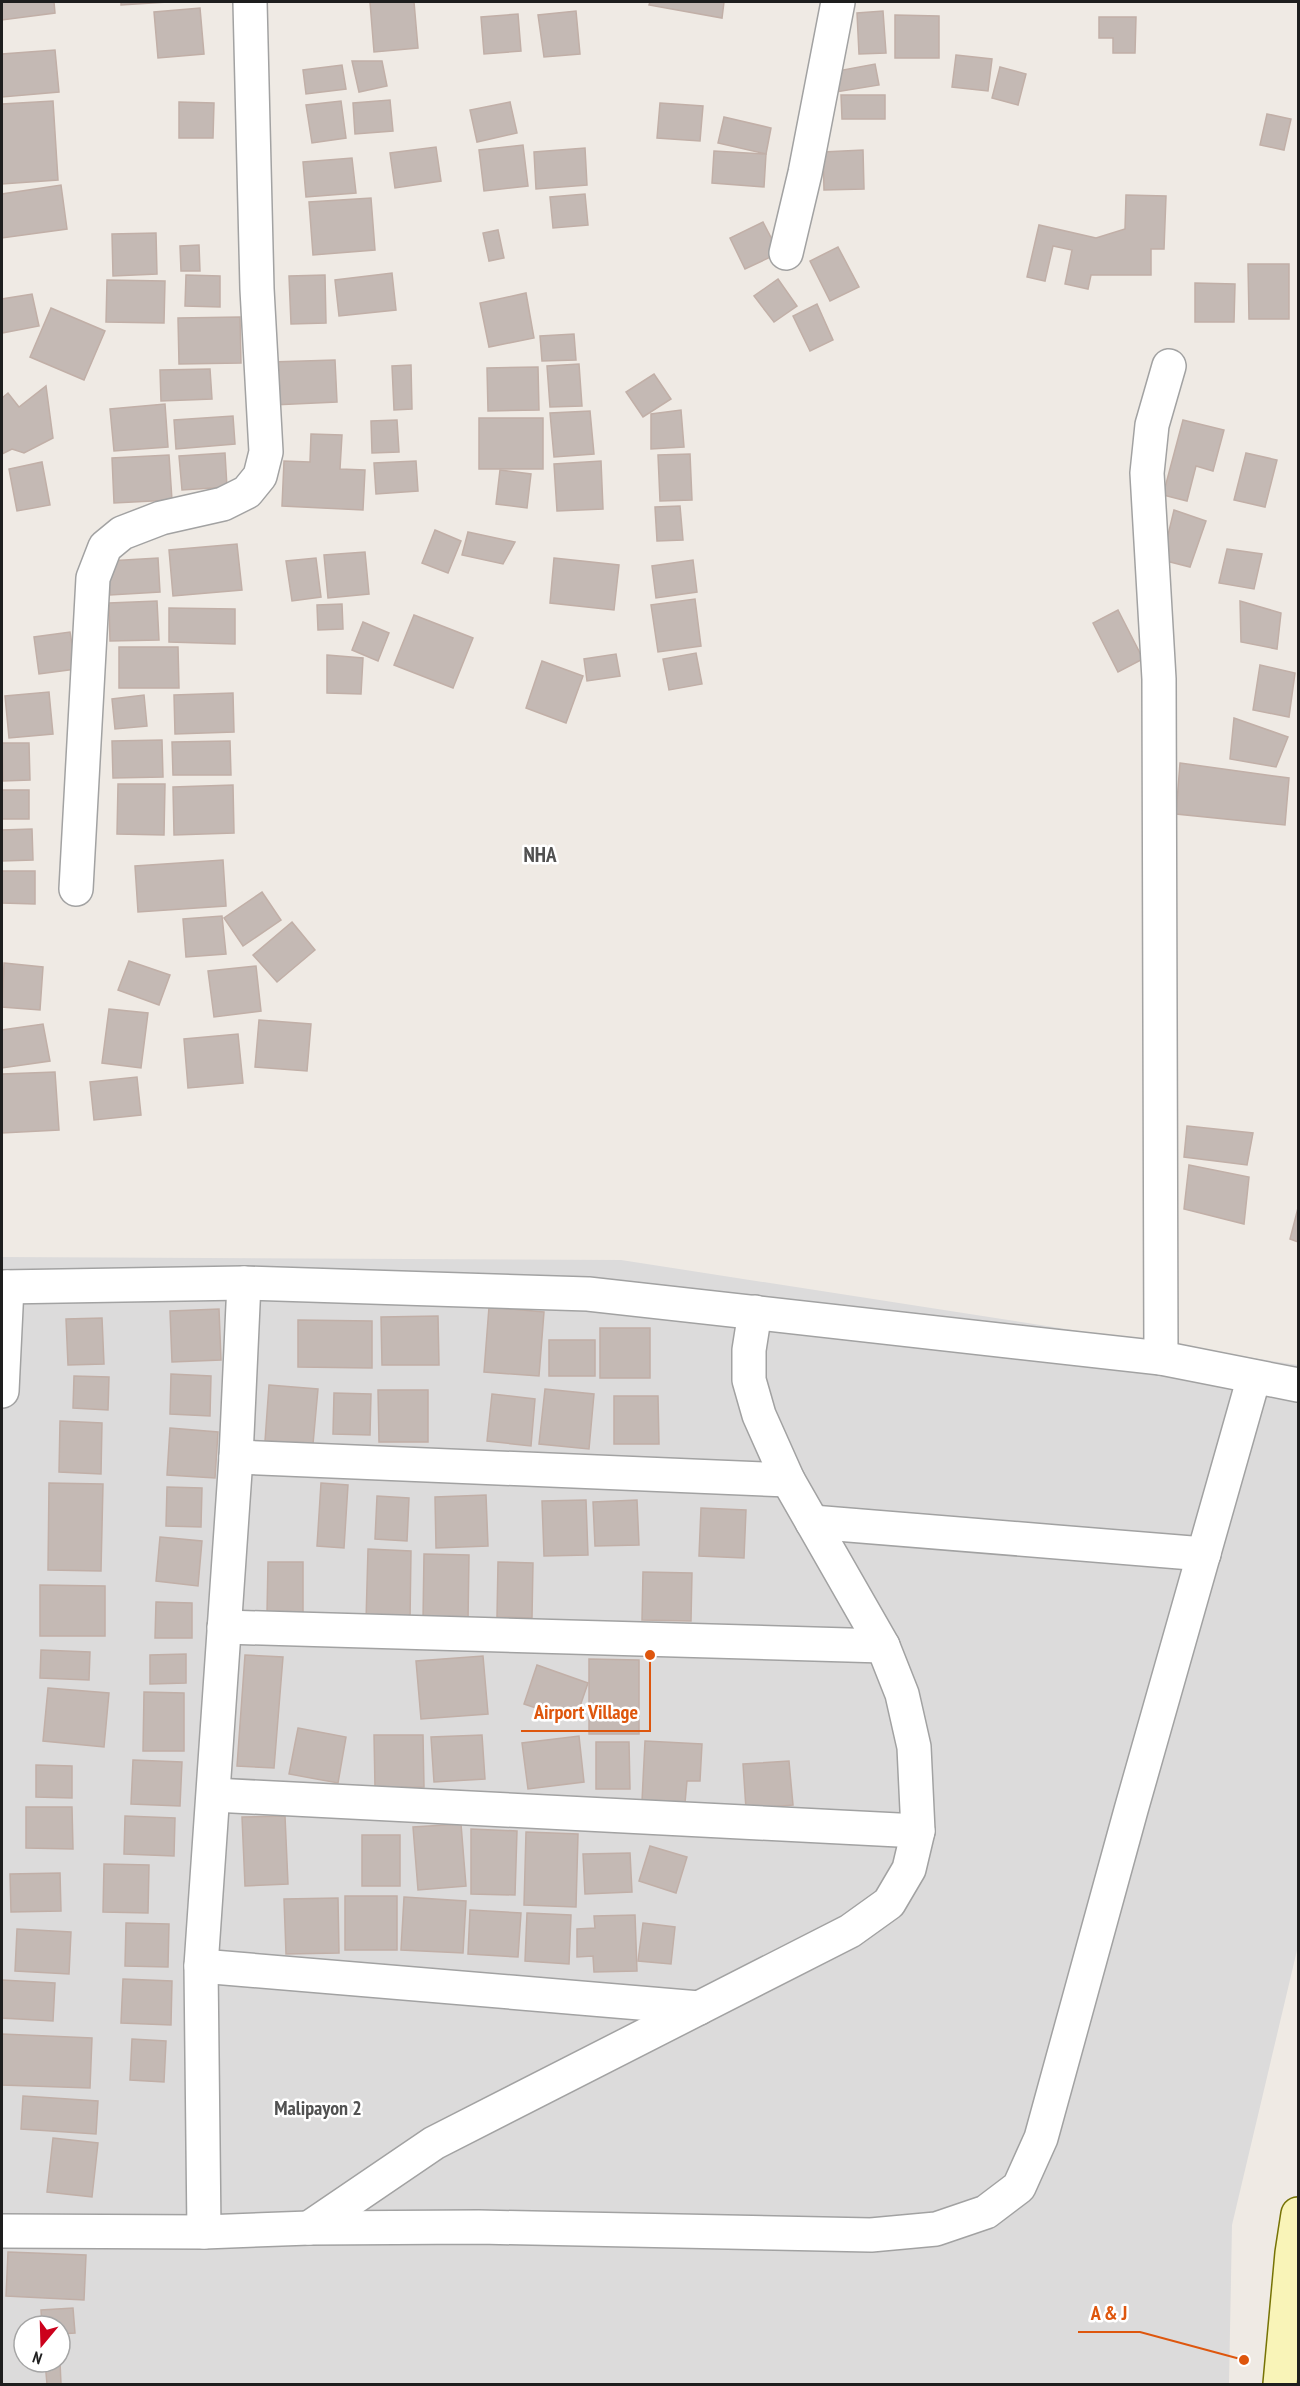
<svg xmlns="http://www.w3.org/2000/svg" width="1300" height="2386" viewBox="0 0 1300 2386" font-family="'PT Sans Narrow',sans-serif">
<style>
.residential{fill:#dcdbdb;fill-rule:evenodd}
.building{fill:#c4b9b4;stroke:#c1afa7;stroke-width:1.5}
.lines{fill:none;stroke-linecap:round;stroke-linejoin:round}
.minor-casing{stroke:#a2a2a2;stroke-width:36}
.secondary-casing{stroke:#767305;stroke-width:36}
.minor{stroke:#fff;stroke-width:33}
.secondary{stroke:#f9f4b8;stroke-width:33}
.labels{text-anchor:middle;stroke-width:5;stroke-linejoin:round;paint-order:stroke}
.neighbourhood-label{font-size:20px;font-weight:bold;fill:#515151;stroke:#fff}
.quarter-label{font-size:21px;font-weight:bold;fill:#515151;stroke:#fff}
.leader{fill:none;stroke:#de560d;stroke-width:2}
.callout-dot{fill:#de560d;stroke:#fff;stroke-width:2}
.callout-label{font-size:20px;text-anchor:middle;font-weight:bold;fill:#de560d;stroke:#fff;stroke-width:5;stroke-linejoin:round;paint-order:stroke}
</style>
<rect width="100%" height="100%" fill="#efeae4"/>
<path class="residential" d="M2,1257L621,1260L1298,1365V1946L1232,2225L1229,2384H2ZM24,2326H60V2362H24Z"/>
<g class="building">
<polygon points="2,2 54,2 55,13 2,20"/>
<polygon points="121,2 168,2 121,5"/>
<polygon points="370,2 414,2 418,48 374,52"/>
<polygon points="650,2 724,2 722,18 649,5"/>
<polygon points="200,8 204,54 158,58 154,12"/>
<polygon points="576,11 580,54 544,57 538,15"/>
<polygon points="883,11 886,53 859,54 857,13"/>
<polygon points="518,14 521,51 484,54 481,17"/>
<polygon points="895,15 939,16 939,58 895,58"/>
<polygon points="1099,17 1136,17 1135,53 1113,53 1113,38 1099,38"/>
<polygon points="55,50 59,92 2,97 2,54"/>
<polygon points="956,55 992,59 988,91 952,87"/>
<polygon points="352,61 382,61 387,86 359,92"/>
<polygon points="875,64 879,85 836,92 832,72"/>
<polygon points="342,65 346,89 306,94 303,70"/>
<polygon points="1000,67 1026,74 1018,105 992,98"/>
<polygon points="841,95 885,95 885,119 842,119"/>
<polygon points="390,100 393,131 355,134 353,103"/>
<polygon points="53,101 58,180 2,184 2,104"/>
<polygon points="341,101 346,138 312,143 306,105"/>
<polygon points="179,102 214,103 213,138 179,138"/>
<polygon points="510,102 517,133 477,142 470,110"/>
<polygon points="660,103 703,106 700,141 657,138"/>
<polygon points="1267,114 1291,119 1284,150 1260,145"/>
<polygon points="724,117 771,128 766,154 718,143"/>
<polygon points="523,145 528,186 484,191 479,150"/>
<polygon points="436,147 441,181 395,188 390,153"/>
<polygon points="585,148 587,185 536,189 534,152"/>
<polygon points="863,150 864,189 824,190 823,152"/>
<polygon points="714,151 766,154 764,187 712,183"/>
<polygon points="352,158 356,193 306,197 303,162"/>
<polygon points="61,185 67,229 2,238 2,194"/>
<polygon points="585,194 588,225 553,228 550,197"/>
<polygon points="1126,195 1166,196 1164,249 1151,249 1151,275 1091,275 1088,289 1065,284 1072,250 1053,246 1045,281 1027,277 1039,225 1096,238 1125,229"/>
<polygon points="371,198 375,250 313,255 309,202"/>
<polygon points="763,222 779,253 745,269 730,238"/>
<polygon points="498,230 504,258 489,261 483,233"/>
<polygon points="156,233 157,274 113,276 112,234"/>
<polygon points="199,245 200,271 181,271 180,246"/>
<polygon points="838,247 859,287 830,301 810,261"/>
<polygon points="1248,264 1289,264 1289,319 1249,319"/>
<polygon points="392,273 396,310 339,316 335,280"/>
<polygon points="186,275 220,276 220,307 185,306"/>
<polygon points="325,275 326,323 291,324 289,276"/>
<polygon points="778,279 797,306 774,322 754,296"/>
<polygon points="107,280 165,281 164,323 106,322"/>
<polygon points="1195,283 1235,284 1234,322 1195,322"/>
<polygon points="526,293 534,338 489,347 480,303"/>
<polygon points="32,294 39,326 2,333 2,299"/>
<polygon points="817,304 833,340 810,351 793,316"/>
<polygon points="51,308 105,331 84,380 30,357"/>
<polygon points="240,317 241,363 179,364 178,318"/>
<polygon points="574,334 576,360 542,361 540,336"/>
<polygon points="335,360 337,402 273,405 271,362"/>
<polygon points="579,364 582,406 550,407 547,366"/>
<polygon points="411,365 412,409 394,410 392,366"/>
<polygon points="538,367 539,410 488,411 487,368"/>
<polygon points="210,369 212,399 161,401 160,370"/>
<polygon points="654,374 671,399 643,417 626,392"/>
<polygon points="46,386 53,438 24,453 12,449 2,454 2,398 8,393 19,407"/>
<polygon points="165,404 168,447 114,451 110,409"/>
<polygon points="681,410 684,447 651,449 651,414"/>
<polygon points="590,411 594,454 554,457 550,413"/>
<polygon points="233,416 235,444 176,449 174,420"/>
<rect x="479" y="418" width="64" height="51"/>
<polygon points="397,420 399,452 372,453 371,421"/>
<polygon points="1183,420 1224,430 1213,471 1196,466 1187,501 1163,495"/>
<polygon points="311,434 342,435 340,469 365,470 363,510 282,506 284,461 310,462"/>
<polygon points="225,453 227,487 182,490 179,456"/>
<polygon points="1246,453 1277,460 1265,507 1234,500"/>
<polygon points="690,454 692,500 660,501 658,455"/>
<polygon points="169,455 172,500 114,503 112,458"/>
<polygon points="416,461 418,491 376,494 374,463"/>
<polygon points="601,461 603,509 557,511 554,464"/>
<polygon points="42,462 50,505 17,511 9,469"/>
<polygon points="500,470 531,474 527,508 496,504"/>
<polygon points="680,506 683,540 657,541 655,507"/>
<polygon points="1174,510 1206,521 1190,567 1162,560"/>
<polygon points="435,530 461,541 448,573 422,563"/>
<polygon points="468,532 515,542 503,564 462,555"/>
<polygon points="237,544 242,590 173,596 169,550"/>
<polygon points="1227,549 1262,554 1254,589 1219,583"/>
<polygon points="365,552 369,594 328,598 324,555"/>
<polygon points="158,558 160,592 110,595 108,561"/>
<polygon points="316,558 321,597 292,601 286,561"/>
<polygon points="554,558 619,565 614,610 550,603"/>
<polygon points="693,560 697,592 656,598 652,566"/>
<polygon points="695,599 701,646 658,652 651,605"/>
<polygon points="157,601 159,640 110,641 109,603"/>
<polygon points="1240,601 1281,613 1277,649 1241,642"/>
<polygon points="342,604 343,629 318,630 317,605"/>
<polygon points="169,608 235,609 235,644 169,642"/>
<polygon points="1118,610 1143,659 1118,672 1093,623"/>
<polygon points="414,615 473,638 453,688 394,665"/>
<polygon points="363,622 389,633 378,661 352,650"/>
<polygon points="70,632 76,669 39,674 34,637"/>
<polygon points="119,647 178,647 179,688 119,688"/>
<polygon points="696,653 702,684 669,690 663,659"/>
<polygon points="616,654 620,676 587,681 584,659"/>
<polygon points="327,655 363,658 361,694 327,693"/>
<polygon points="542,661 583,676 566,723 526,708"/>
<polygon points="1260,665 1295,673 1289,717 1253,710"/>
<polygon points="49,692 53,734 9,738 5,696"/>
<polygon points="233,693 234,732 175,734 174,695"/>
<polygon points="144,695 147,726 115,729 112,699"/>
<polygon points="1234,718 1288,737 1276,767 1230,759"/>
<polygon points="162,740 163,777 113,778 112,741"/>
<polygon points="230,741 231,775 173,775 172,742"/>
<polygon points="2,743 29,743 30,780 3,781"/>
<polygon points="1180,763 1289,778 1285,825 1176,814"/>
<polygon points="118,784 165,784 164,835 117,834"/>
<polygon points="233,785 234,833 174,835 173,787"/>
<rect x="2" y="790" width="27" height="29"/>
<polygon points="32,829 33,860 2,861 2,830"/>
<polygon points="223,860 226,906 138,912 135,866"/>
<polygon points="2,871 35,871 35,904 2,903"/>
<polygon points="262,892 281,920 243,946 224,918"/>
<polygon points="222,916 226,954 186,957 183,919"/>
<polygon points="292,922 315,950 277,982 253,955"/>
<polygon points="129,961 170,975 159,1005 118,990"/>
<polygon points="4,963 43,967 40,1010 2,1007"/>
<polygon points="256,966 261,1011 214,1017 208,971"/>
<polygon points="109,1009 148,1013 141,1068 102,1063"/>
<polygon points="259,1020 311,1024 307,1071 255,1067"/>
<polygon points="43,1024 50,1061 2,1068 2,1030"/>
<polygon points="238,1034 243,1083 188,1088 184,1039"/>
<polygon points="55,1072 59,1130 2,1133 2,1074"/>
<polygon points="137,1077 141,1115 94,1120 90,1082"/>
<polygon points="1187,1126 1253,1133 1247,1165 1184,1157"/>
<polygon points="1189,1165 1249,1177 1244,1224 1184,1209"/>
<polygon points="1298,1208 1298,1242 1290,1239"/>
<polygon points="489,1307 544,1312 539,1376 484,1372"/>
<polygon points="219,1309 221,1360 172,1362 170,1311"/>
<polygon points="438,1316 439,1365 382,1365 381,1317"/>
<polygon points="102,1318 104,1364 68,1365 66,1319"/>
<polygon points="298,1320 372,1321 372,1368 298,1367"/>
<rect x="600" y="1328" width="50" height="50"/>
<rect x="549" y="1340" width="46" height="36"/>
<polygon points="171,1374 211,1376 210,1416 170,1414"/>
<polygon points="74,1376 109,1377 108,1410 73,1408"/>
<polygon points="269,1385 318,1389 313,1444 265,1441"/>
<polygon points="545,1389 594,1394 589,1449 539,1444"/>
<polygon points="378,1390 428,1390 428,1442 379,1442"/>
<polygon points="334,1393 371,1394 370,1435 333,1434"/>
<polygon points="492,1394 535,1399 531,1446 487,1441"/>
<polygon points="614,1396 658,1396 659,1444 614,1444"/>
<polygon points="60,1421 102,1423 101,1474 59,1472"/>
<polygon points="170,1428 218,1432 215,1478 167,1475"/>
<polygon points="49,1483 103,1484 101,1571 48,1570"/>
<polygon points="321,1483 348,1485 344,1548 317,1546"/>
<polygon points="167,1487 202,1488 201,1527 166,1526"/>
<polygon points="486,1495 488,1546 436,1548 435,1497"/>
<polygon points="377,1496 409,1498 407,1541 375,1539"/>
<polygon points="586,1500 588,1555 544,1556 542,1501"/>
<polygon points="637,1500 639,1545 595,1546 593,1502"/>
<polygon points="701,1508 746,1510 744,1558 699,1556"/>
<polygon points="160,1537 202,1541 198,1586 156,1581"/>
<polygon points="368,1549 411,1551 410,1621 366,1621"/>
<polygon points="424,1554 469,1555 468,1622 423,1621"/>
<polygon points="268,1562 303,1562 303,1613 267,1613"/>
<polygon points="498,1562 533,1563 532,1618 497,1617"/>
<polygon points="643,1572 692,1573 691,1621 642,1620"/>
<polygon points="40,1585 105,1586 105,1636 40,1636"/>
<polygon points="156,1602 192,1603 192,1638 155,1638"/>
<polygon points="41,1650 90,1652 89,1680 40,1678"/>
<polygon points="186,1654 186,1683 150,1684 150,1655"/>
<polygon points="245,1655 283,1657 274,1768 237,1766"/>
<polygon points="483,1656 488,1714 421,1719 416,1661"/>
<polygon points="589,1659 639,1660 639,1734 589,1734"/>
<polygon points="537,1665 588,1683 575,1721 524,1704"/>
<polygon points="48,1688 109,1693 104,1747 43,1741"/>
<polygon points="144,1692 184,1693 184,1751 143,1751"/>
<polygon points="298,1728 346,1737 338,1783 289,1774"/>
<polygon points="374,1735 423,1735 424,1787 375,1788"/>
<polygon points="482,1735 485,1779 434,1782 431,1737"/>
<polygon points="579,1736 584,1782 528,1789 522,1743"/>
<polygon points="645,1741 702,1744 700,1781 687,1781 685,1803 642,1801"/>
<polygon points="596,1742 629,1742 630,1789 596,1789"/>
<polygon points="133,1760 182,1762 180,1806 131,1804"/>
<polygon points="789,1761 793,1805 746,1809 743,1764"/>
<polygon points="36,1765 72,1766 72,1798 36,1797"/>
<polygon points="26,1807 72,1807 73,1849 26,1848"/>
<polygon points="125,1816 175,1818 174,1856 124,1854"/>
<polygon points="285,1816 288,1884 245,1886 242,1817"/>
<polygon points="461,1824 466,1886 418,1890 413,1827"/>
<polygon points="471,1829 517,1831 515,1895 471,1894"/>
<polygon points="526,1832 578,1834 576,1907 524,1905"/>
<rect x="362" y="1835" width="38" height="51"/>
<polygon points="650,1846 687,1857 676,1893 639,1881"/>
<polygon points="630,1853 632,1892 585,1894 583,1854"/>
<polygon points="104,1864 149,1865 148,1913 103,1912"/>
<polygon points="60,1873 61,1911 11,1912 10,1874"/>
<rect x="345" y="1896" width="52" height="54"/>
<polygon points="404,1897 466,1901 463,1953 401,1950"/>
<polygon points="338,1898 339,1953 286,1954 284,1899"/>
<polygon points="470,1910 521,1913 518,1957 468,1954"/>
<polygon points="527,1913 571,1915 569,1964 525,1961"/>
<polygon points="635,1915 637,1971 594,1972 593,1956 577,1957 577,1929 595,1928 594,1916"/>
<polygon points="126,1923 169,1924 168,1967 125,1966"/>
<polygon points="643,1923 675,1927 671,1964 638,1961"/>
<polygon points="17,1929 71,1932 69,1974 15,1971"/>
<polygon points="123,1979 172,1981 171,2025 121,2023"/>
<polygon points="2,1980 55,1983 53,2021 2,2018"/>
<polygon points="2,2034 92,2038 90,2088 2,2085"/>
<polygon points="132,2039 166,2041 164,2082 130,2080"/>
<polygon points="23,2096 98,2101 96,2134 21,2129"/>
<polygon points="53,2138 98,2143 92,2197 47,2192"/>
<polygon points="8,2252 86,2255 84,2300 6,2296"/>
<polygon points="73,2308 75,2333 60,2334 60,2326 42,2326 41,2310"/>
<polygon points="45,2362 60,2362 61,2384 47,2384"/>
</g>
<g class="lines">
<g class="minor-casing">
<g id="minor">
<polyline points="786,253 805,173 838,2"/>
<polyline points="76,889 93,578 105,547 122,533 161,518 223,504 247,492 260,476 266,452 257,289 250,2"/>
<polyline points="2,1287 244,1283 588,1294 1161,1358 1298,1385"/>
<polyline points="1161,1358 1159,679 1147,473 1152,425 1169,366"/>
<polyline points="2,1391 7,1287"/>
<polyline points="236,1457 788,1480"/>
<polyline points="812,1522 1204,1554"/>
<polyline points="224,1627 883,1646"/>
<polyline points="214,1795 918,1831"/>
<polyline points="201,1966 699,2008"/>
<polyline points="309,2228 434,2143 850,1931 889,1903 909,1869 918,1831 914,1747 902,1694 883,1646 788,1480 759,1415 749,1380 749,1350 755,1312"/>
<polyline points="2,2231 204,2232 309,2228 479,2227 871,2235 936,2229 986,2212 1019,2187 1041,2138 1131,1810 1254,1377"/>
<polyline points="204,2232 201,1966 236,1457 244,1283"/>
</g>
</g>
<g class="secondary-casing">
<polyline id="secondary" points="1280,2384 1292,2253 1298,2214"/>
</g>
<use href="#minor" class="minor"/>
<use href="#secondary" class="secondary"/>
</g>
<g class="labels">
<g class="neighbourhood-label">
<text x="318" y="2115">Malipayon 2</text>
</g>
<g class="quarter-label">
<text x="540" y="862">NHA</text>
</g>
</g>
<path class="leader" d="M650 1655L650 1731H521M1244 2360L1140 2332H1078"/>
<g class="callout-dot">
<circle cx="650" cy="1655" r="6"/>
<circle cx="1244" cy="2360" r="6"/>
</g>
<g class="callout-label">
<text x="586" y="1719">Airport Village</text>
<text x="1109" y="2320">A &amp; J</text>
</g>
<rect width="1300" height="2386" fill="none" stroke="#1e1e1e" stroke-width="6"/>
<g transform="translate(42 2344) rotate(199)"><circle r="28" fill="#ffffff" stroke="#a5a5a5" stroke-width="1.5"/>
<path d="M0-4.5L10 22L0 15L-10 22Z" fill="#cc011c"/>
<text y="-9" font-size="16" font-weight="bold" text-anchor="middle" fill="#1e1e1e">N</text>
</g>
</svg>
